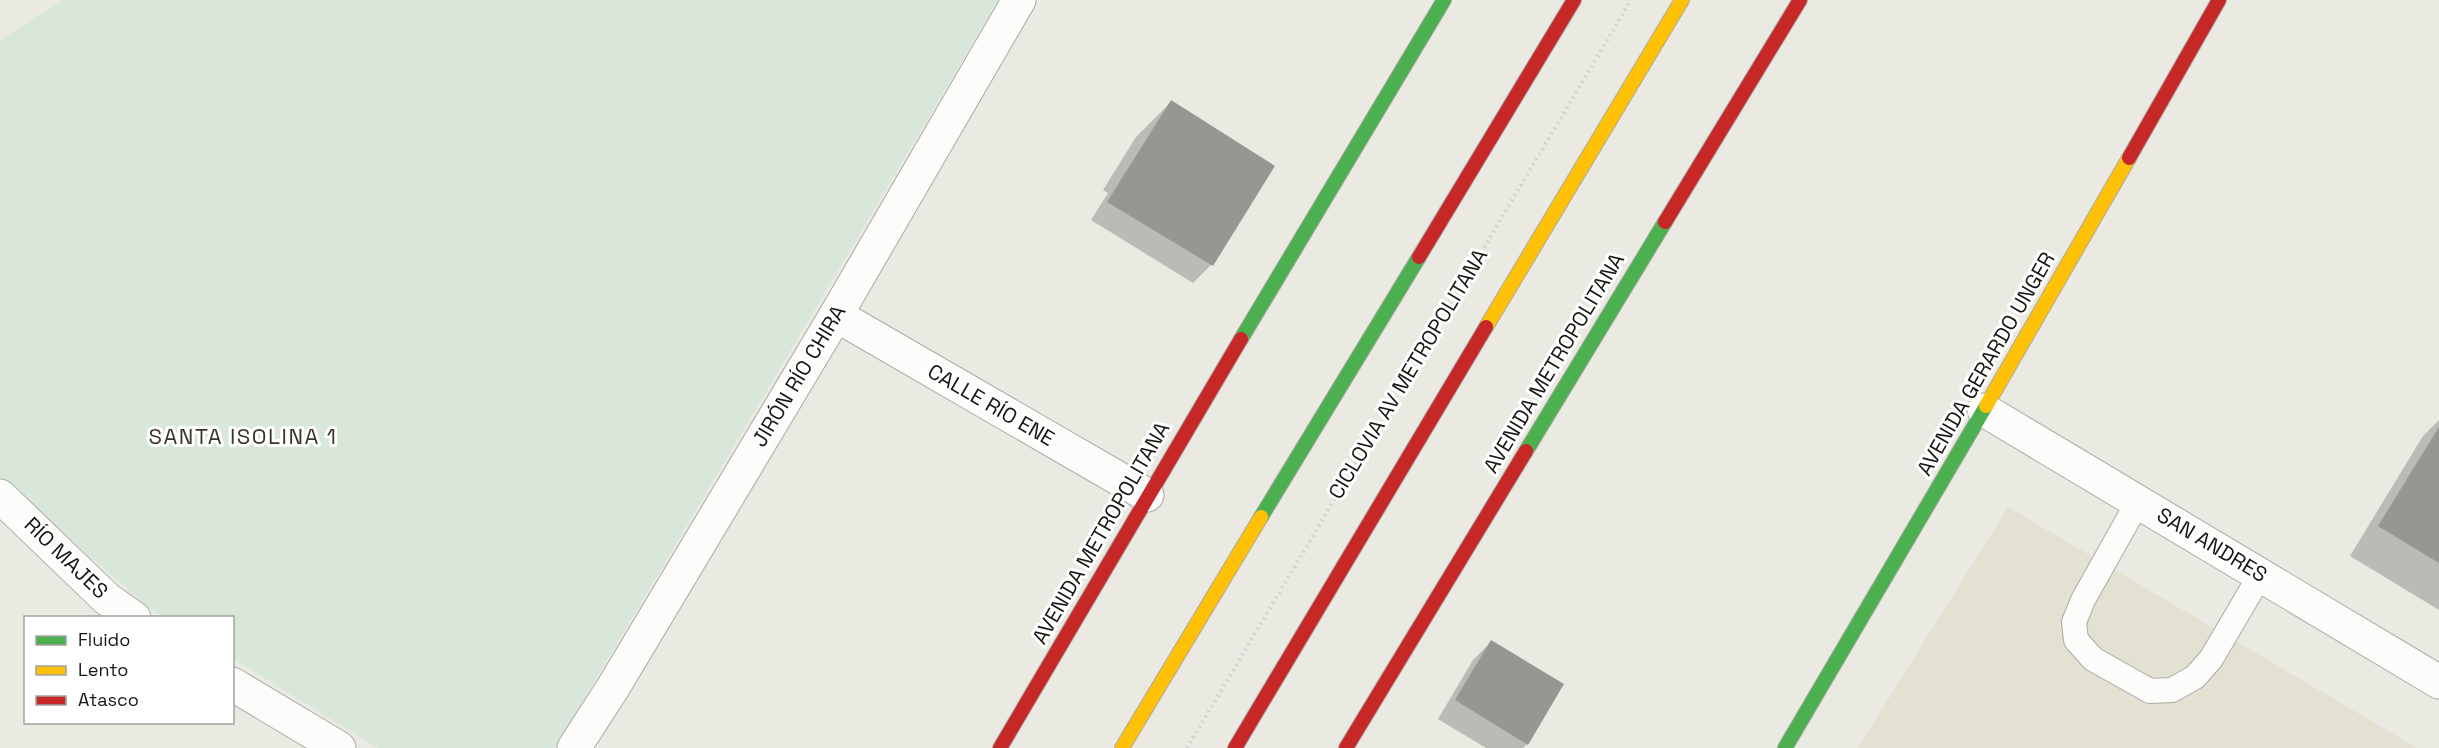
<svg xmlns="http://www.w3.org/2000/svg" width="2439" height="748" viewBox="0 0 2439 748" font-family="'Space Grotesk',sans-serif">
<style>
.built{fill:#e3e1d2}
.green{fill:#d8e7d9}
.shadow{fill:#0003}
.building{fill:#979691}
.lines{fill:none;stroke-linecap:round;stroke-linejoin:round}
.lane-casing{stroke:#abaaa4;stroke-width:26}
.street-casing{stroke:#abaaa4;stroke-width:35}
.fast-casing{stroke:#abaaa4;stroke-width:16}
.slow-casing{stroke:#abaaa4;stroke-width:16}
.jam-casing{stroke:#abaaa4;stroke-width:16}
.path{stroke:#cdcdca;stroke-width:4;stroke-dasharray:1.5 4.5;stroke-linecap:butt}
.lane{stroke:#fcfcfb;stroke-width:24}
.street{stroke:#fcfcfb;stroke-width:33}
.fast{stroke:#4caf50;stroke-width:14}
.slow{stroke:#ffc107;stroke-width:14}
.jam{stroke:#c62828;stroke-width:14}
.labels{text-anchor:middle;stroke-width:6;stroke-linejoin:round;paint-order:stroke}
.street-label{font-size:21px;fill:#171612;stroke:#fff}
.neighbourhood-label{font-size:22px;letter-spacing:1.5px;fill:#38362c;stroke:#fff}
</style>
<rect width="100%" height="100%" fill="#eae9e2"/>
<polygon class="built" points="2008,507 2417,748 1858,748"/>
<polygon class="green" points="63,0 998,0 555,748 378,748 233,659 232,618 164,617 149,608 0,478 0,40"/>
<g class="shadow">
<polygon points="1171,102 1239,221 1211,265 1193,283 1091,220 1108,193 1103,190 1136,137"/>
<polygon points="2439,420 2439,610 2350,556 2423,436"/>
<polygon points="1491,642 1527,744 1523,748 1486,748 1438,719 1473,660"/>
</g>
<g class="building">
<polygon points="1171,100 1275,166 1213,266 1107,202"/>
<polygon points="2439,427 2439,563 2378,526"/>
<polygon points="1491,640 1564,684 1528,745 1455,700"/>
</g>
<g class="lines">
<g class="lane-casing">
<polyline id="lane" points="2138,502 2083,600 2074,622 2076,640 2093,659 2150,691 2172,690 2195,677 2211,659 2261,574"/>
</g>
<g class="street-casing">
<g id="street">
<polyline points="836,315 1147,495"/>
<polyline points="1984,410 2439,682"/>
<polyline points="0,496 107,599 134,618"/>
<polyline points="232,684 339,748"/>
<polyline points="574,748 614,686 836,315 1019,0"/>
</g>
</g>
<g class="fast-casing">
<g id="fast">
<polyline points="1241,339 1444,0"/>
<polyline points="1526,451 1665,222"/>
<polyline points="1261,517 1419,257"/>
<polyline points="1785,748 1986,406"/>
</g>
</g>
<g class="slow-casing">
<g id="slow">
<polyline points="1486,327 1682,0"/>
<polyline points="1986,406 2129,158"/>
<polyline points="1122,748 1261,517"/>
</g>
</g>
<g class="jam-casing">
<g id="jam">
<polyline points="2129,158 2219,0"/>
<polyline points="1665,222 1800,0"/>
<polyline points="1419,257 1574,0"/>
<polyline points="1000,748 1241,339"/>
<polyline points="1235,748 1486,327"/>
<polyline points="1346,748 1526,451"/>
</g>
</g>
<polyline class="path" points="1187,748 1631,0"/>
<use href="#lane" class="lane"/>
<use href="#street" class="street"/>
<use href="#fast" class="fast"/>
<use href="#slow" class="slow"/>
<use href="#jam" class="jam"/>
</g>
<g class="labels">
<g class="street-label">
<text transform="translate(1554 363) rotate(-59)" y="7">AVENIDA METROPOLITANA</text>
<text transform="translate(1986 364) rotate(-60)" y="7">AVENIDA GERARDO UNGER</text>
<text transform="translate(1408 374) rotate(-59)" y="7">CICLOVIA AV METROPOLITANA</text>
<text transform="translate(799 376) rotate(-59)" y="7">JIRÓN RÍO CHIRA</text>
<text transform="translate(991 405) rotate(30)" y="7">CALLE RÍO ENE</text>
<text transform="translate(1101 533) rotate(-60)" y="7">AVENIDA METROPOLITANA</text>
<text transform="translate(2212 545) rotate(31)" y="7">SAN ANDRES</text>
<text transform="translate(66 558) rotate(44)" y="7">RÍO MAJES</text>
</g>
<g class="neighbourhood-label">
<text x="243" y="444">SANTA ISOLINA 1</text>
</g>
</g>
<rect x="24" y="616" width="210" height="108" fill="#ffffff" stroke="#a2a2a0" stroke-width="1.5"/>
<rect x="36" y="636" width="30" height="9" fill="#4caf50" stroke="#a2a2a0" stroke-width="1.5"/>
<text x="78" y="646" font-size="18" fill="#171612">Fluido</text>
<rect x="36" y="666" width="30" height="9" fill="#ffc107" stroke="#a2a2a0" stroke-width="1.5"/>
<text x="78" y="676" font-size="18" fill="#171612">Lento</text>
<rect x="36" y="696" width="30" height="9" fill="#c62828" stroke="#a2a2a0" stroke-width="1.5"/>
<text x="78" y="706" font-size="18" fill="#171612">Atasco</text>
</svg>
